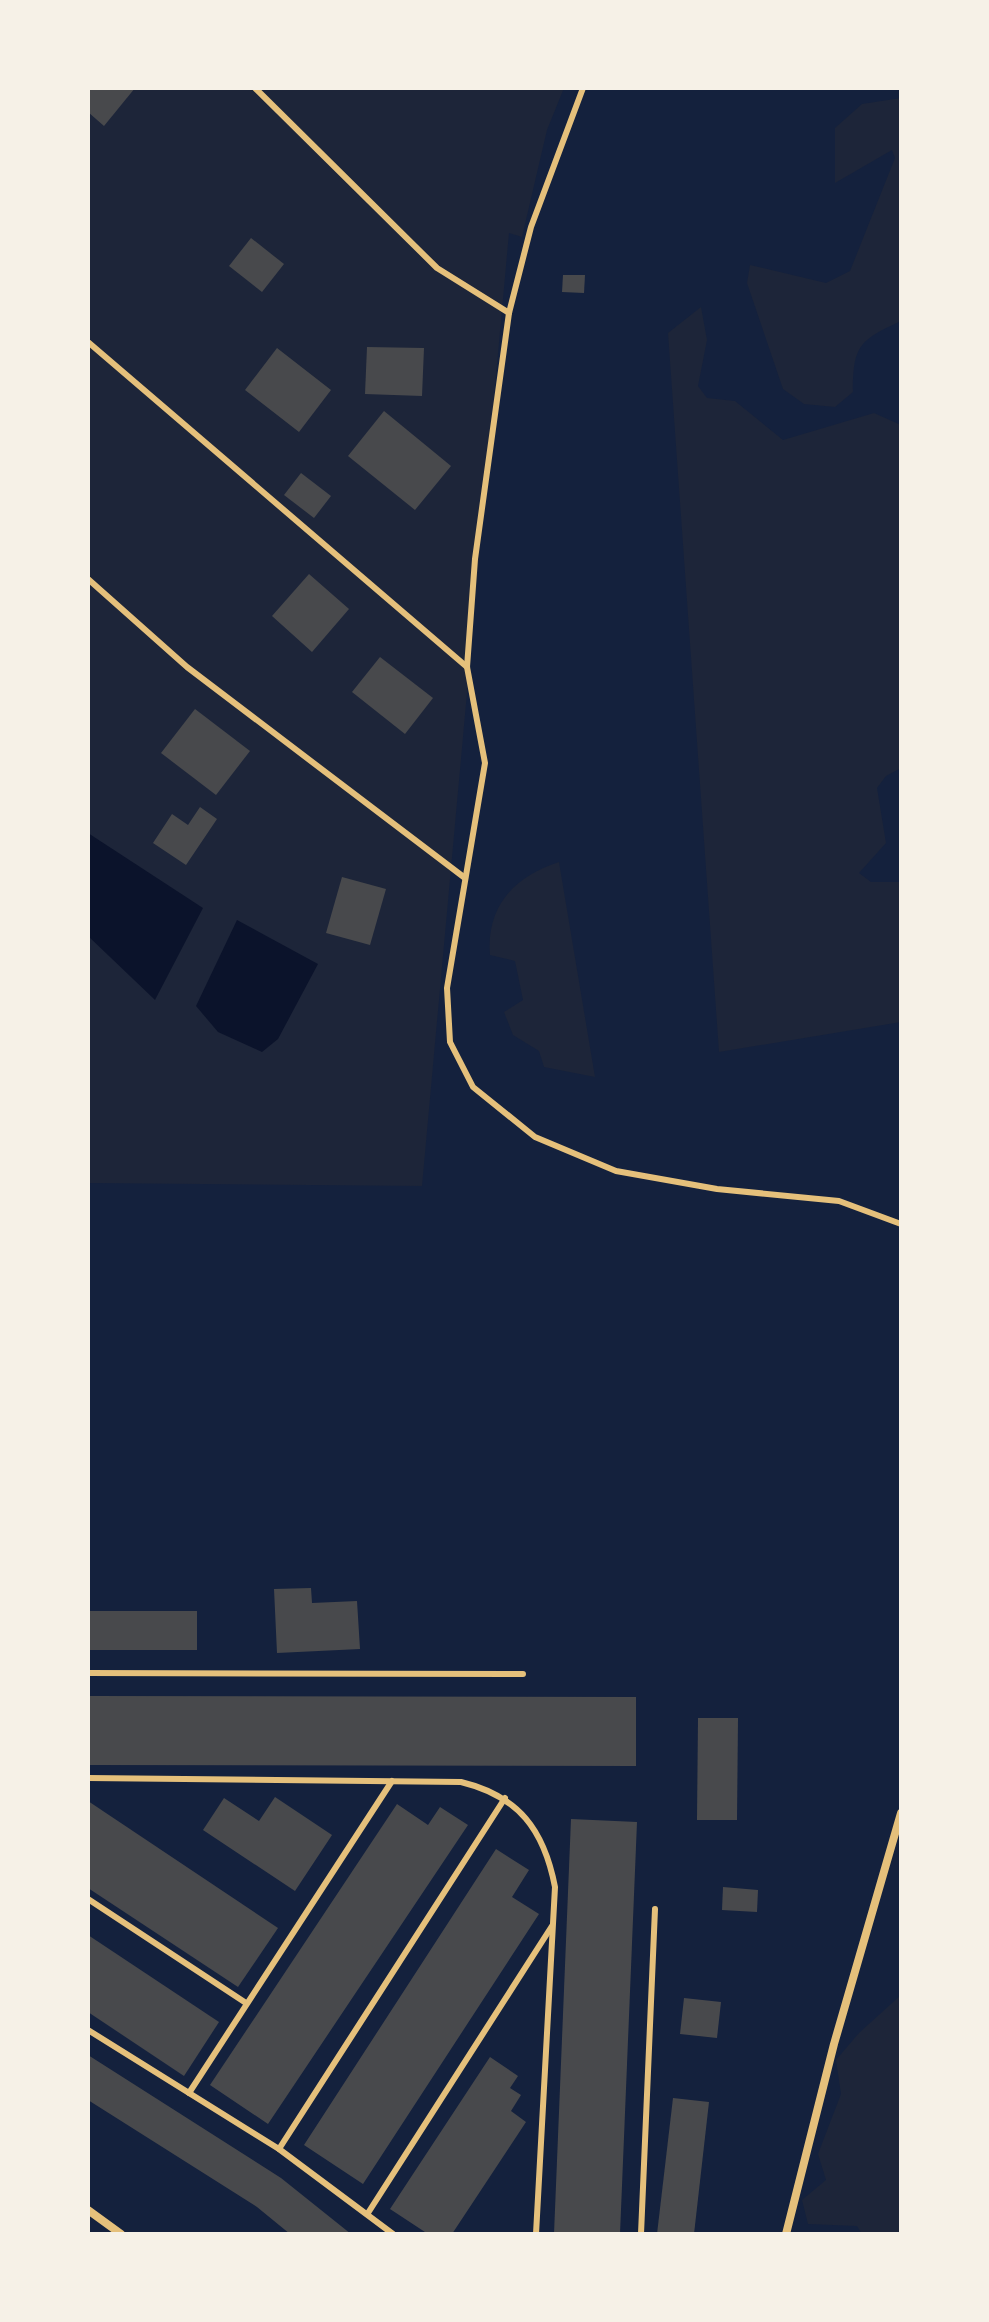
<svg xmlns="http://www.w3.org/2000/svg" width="989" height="2322" viewBox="0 0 989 2322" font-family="Ubuntu,sans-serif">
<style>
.green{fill:#1d2539}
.water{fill:#0b132b}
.building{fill:#48494c}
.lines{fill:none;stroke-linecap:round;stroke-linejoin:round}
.service{stroke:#e5c07b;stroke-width:6}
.minor{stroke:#e5c07b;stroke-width:8}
</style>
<rect width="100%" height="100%" fill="#14213d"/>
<g class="green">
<polygon points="88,88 564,88 547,130 522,237 509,233 422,1186 88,1183"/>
<path d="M901,98V321C860,340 853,345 853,392L835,407L804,404L783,389L747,283L750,265L826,283L850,271L895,158L892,150L835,183V128L862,104Z"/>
<polygon points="701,307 707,340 698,386 707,398 735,401 783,440 874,413 901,425 901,768 886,776 877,788 886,843 859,873 871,882 901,882 901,1022 719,1052 668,333"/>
<path d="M559,862L595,1077L544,1067L539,1051L513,1035L504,1012L523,1000L515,961L490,955C486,906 515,876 559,862Z"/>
<polygon points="901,1995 901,2234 862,2234 857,2226 808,2224 802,2200 826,2180 818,2154 841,2094 836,2060 859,2033"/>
</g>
<g class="water">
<polygon points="88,833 203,908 155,1000 88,936"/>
<polygon points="237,920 318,964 278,1039 262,1052 218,1032 196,1006"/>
</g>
<g class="building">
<polygon points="91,88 135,88 104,126 88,112 88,92"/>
<polygon points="251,238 284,264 262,292 229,266"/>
<polygon points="563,275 585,275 584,293 562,292"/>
<polygon points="367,347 424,348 422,396 365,394"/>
<polygon points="277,348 331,390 299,432 245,390"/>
<polygon points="384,411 451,466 415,510 348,456"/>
<polygon points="301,473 331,496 314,518 284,495"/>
<polygon points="309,574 349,609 312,652 272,616"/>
<polygon points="380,657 433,698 405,734 352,692"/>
<polygon points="195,709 250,751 216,795 161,753"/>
<polygon points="200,807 217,819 186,865 153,843 172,814 188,825"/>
<polygon points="342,877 386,889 370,945 326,933"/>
<polygon points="311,1588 312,1603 357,1601 360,1649 277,1653 274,1589"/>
<rect x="88" y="1611" width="109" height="39"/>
<polygon points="88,1696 636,1697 636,1766 88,1765"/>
<polygon points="698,1718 738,1718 737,1820 697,1820"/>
<polygon points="275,1797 332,1835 295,1891 203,1830 224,1798 259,1821"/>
<polygon points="88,1801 278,1928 238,1987 88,1888"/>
<polygon points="397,1804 428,1825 440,1807 468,1825 268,2124 210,2085"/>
<polygon points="571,1819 637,1822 620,2234 554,2234"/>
<polygon points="496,1849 529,1870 512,1897 539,1914 363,2184 304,2145"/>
<polygon points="723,1887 758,1890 757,1912 722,1910"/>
<polygon points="88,1935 219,2022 184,2076 88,2012"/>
<polygon points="684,1998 721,2002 717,2038 680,2034"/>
<polygon points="88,2055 281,2178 351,2234 290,2234 257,2207 88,2100"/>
<polygon points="490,2057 518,2076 510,2088 521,2095 511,2111 526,2122 452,2234 428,2234 390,2209"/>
<polygon points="673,2098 709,2102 694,2234 657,2234"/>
</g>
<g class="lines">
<g class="service">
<polyline points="255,88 437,268 509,313"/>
<polyline points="583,88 531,227 509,313 475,559 467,667 485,763 447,988 450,1042 473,1087 535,1137 616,1171 717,1189 839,1201 901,1224"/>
<polyline points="88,342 467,667"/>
<polyline points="88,579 187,667 465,878"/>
<polyline points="88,1673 523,1674"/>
<path d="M88,1778L461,1782C519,1796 544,1830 555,1887L536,2234"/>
<polyline points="88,1899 246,2003"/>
<polyline points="88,2030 279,2149 393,2234"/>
<polyline points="189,2093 392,1781"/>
<polyline points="279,2149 505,1798"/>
<polyline points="368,2213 552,1926"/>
<polyline points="641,2234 655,1909"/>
</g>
<g class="minor">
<polyline points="88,2210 121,2234"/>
<polyline points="786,2234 834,2044 901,1813"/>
</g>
</g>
<rect width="989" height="2322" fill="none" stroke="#f6f1e7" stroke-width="180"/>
</svg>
